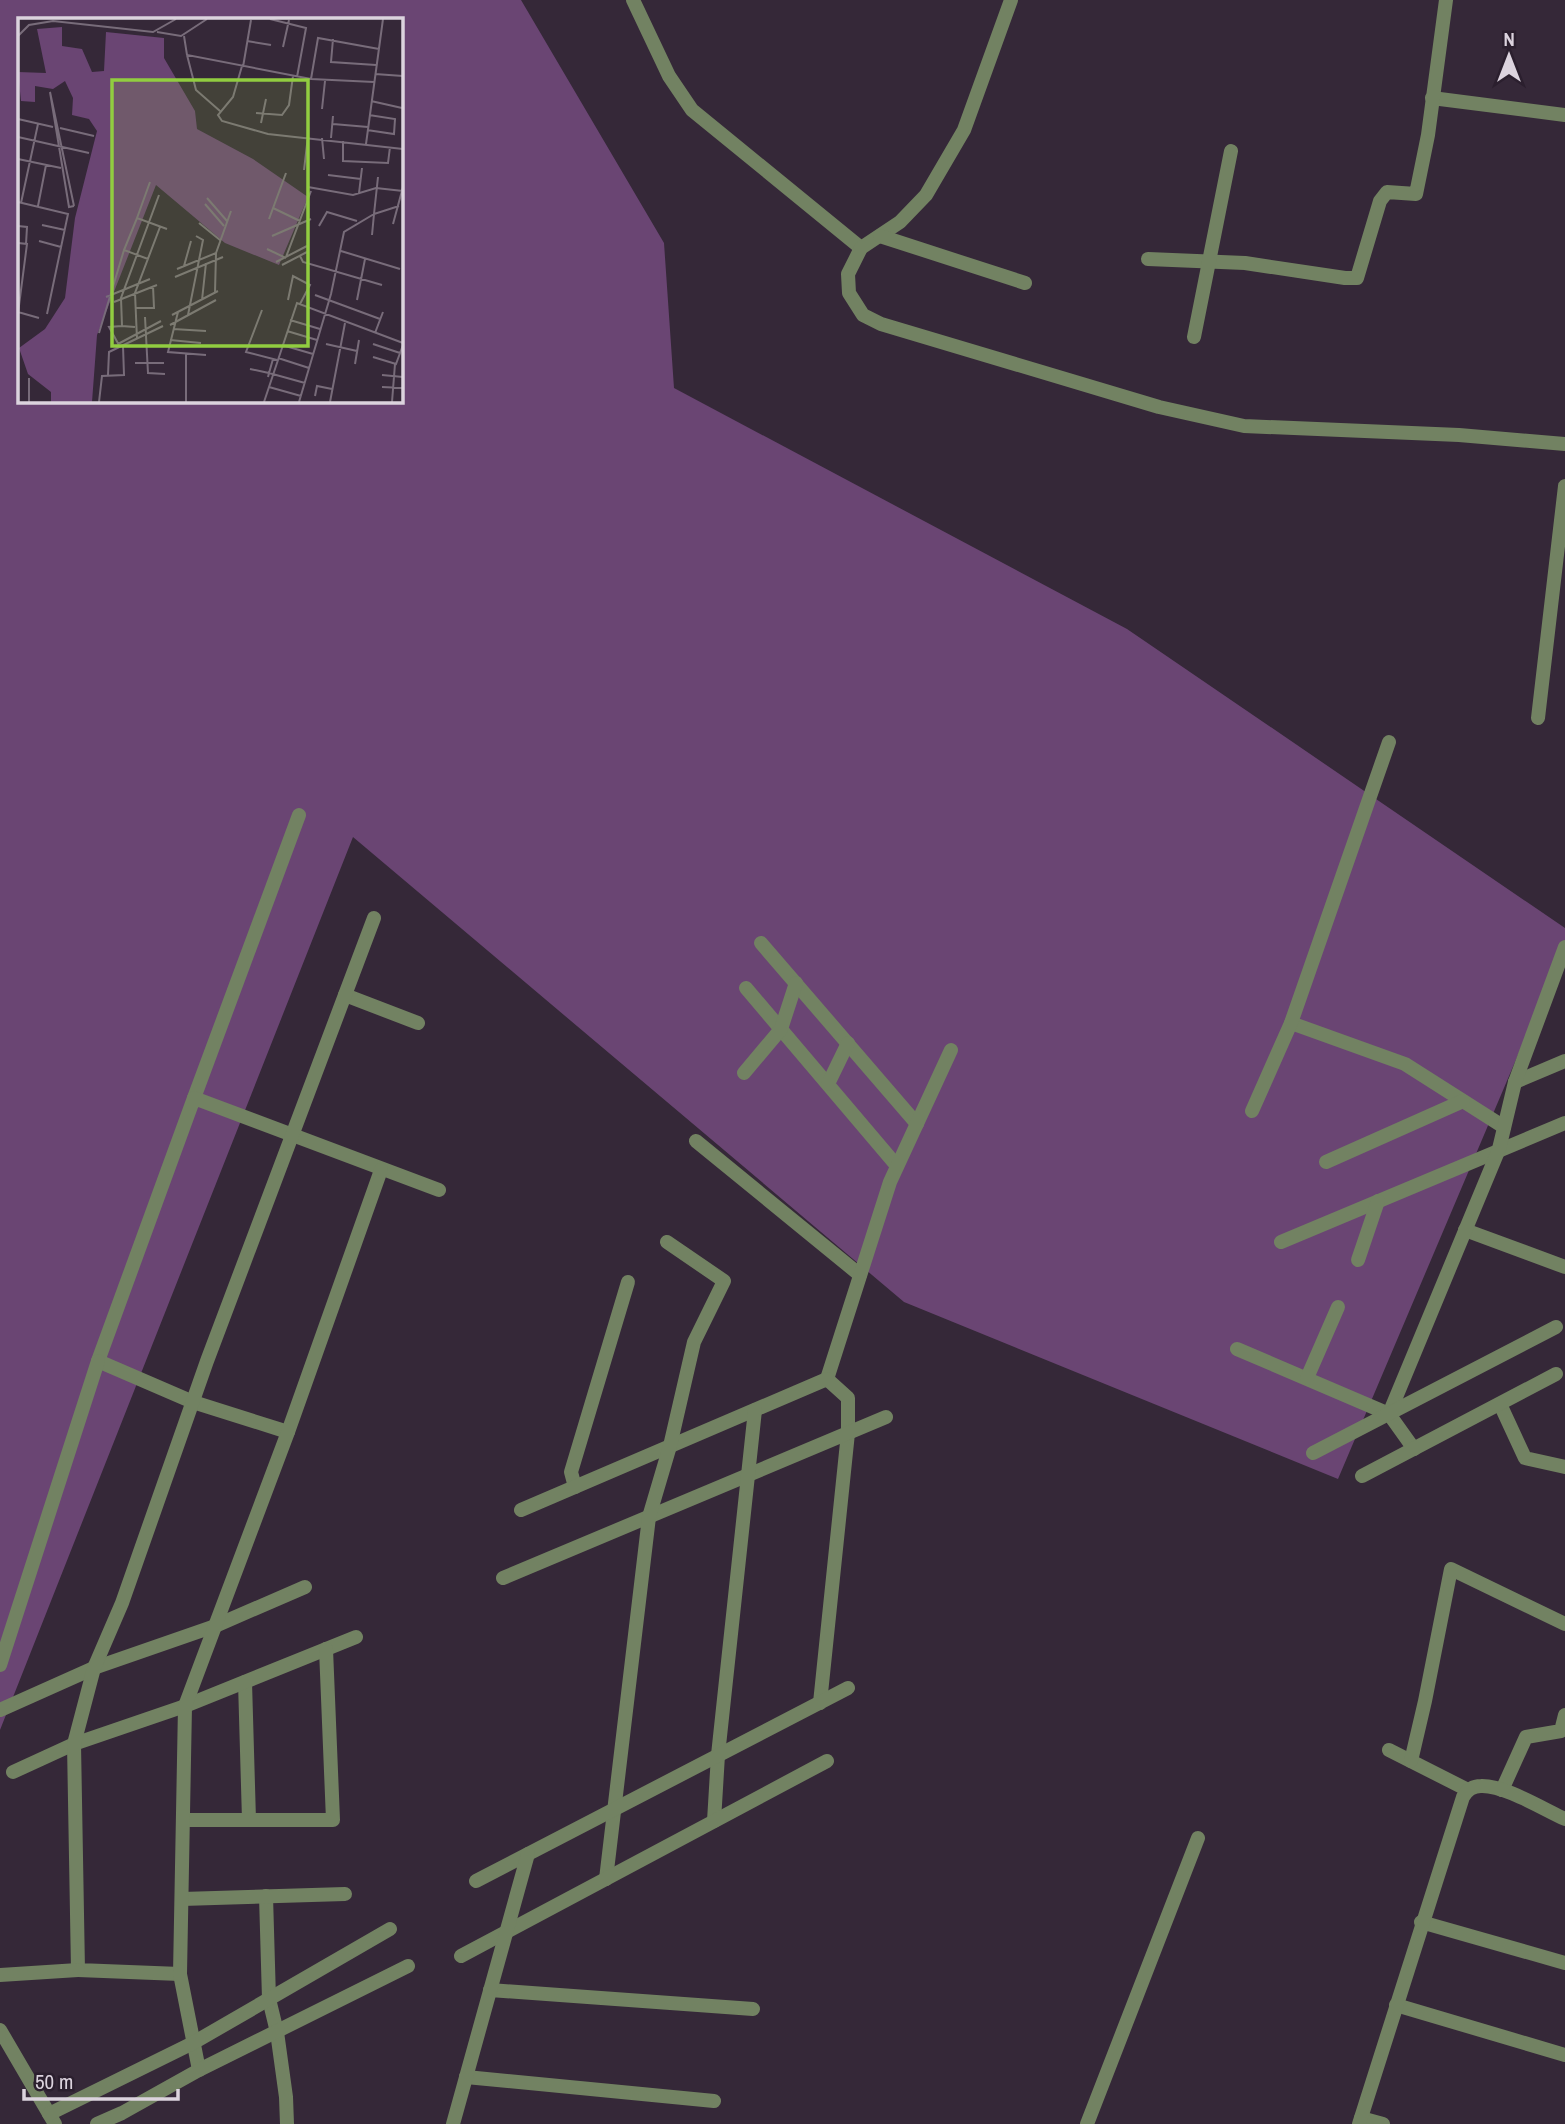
<svg xmlns="http://www.w3.org/2000/svg" width="1565" height="2124" viewBox="0 0 1565 2124" font-family="'Archivo Narrow',sans-serif">
<style>
.green{fill:#6a4573;fill-rule:evenodd}
.lines{fill:none;stroke-linecap:round;stroke-linejoin:round}
.minor{stroke:#728262;stroke-width:14}
.inset-road{fill:none;stroke:#786c7a;stroke-width:2}
.view{fill:#91cd40;fill-opacity:0.15;stroke:#91cd40;stroke-width:3.5}
.inset-edge{fill:none;stroke:#dcd3de;stroke-width:3.5}
</style>
<rect width="100%" height="100%" fill="#352838"/>
<path class="green" d="M0,0H521L664,243L674,388L1127,629L1565,928V944L1338,1479L904,1302L353,837L0,1730ZM19,19H401V401H19Z"/>
<g class="lines">
<g class="minor">
<polyline points="633,0 669,76 692,110 861,248"/>
<polyline points="1011,0 964,130 926,195 900,222 861,248 848,274 849,293 863,315 881,324 1159,407 1244,426 1459,435 1565,444"/>
<polyline points="1432,98 1565,115"/>
<polyline points="880,236 1025,283"/>
<polyline points="1148,259 1245,263 1345,278 1357,278 1380,201 1387,192 1416,194 1428,135 1446,0"/>
<polyline points="1194,337 1231,151"/>
<polyline points="1538,718 1565,486"/>
<polyline points="761,943 917,1124"/>
<polyline points="746,988 897,1166"/>
<polyline points="345,995 418,1023"/>
<polyline points="1291,1023 1405,1064 1504,1127"/>
<polyline points="744,1073 781,1029 796,983"/>
<polyline points="1515,1082 1565,1061"/>
<polyline points="828,1084 848,1043"/>
<polyline points="194,1098 299,815"/>
<polyline points="1252,1111 1291,1023 1389,742"/>
<polyline points="696,1141 860,1275"/>
<polyline points="1326,1162 1463,1101"/>
<polyline points="1465,1230 1565,1267"/>
<polyline points="1281,1242 1565,1123"/>
<polyline points="1358,1260 1378,1201"/>
<polyline points="1237,1349 1389,1414 1414,1449"/>
<polyline points="1307,1378 1338,1307"/>
<polyline points="827,1379 890,1182 951,1050"/>
<polyline points="1500,1404 1525,1458 1565,1467"/>
<polyline points="1389,1414 1499,1149 1515,1082 1565,947"/>
<polyline points="288,1432 193,1402 98,1361 194,1098 439,1190"/>
<polyline points="1313,1453 1556,1327"/>
<polyline points="1362,1476 1556,1374"/>
<polyline points="575,1487 571,1472 628,1282"/>
<polyline points="521,1510 827,1379 848,1398 848,1433 820,1703"/>
<polyline points="503,1578 886,1417"/>
<polyline points="0,1665 98,1361"/>
<polyline points="245,1682 249,1820"/>
<polyline points="0,1710 94,1668 215,1626 305,1587"/>
<polyline points="1389,1750 1468,1790"/>
<polyline points="1411,1761 1425,1701 1451,1569 1565,1624"/>
<polyline points="13,1772 74,1744 185,1706 356,1637"/>
<polyline points="1502,1790 1526,1737 1561,1731 1565,1715"/>
<polyline points="184,1820 333,1820 326,1649"/>
<polyline points="714,1821 718,1755 755,1410"/>
<polyline points="606,1879 649,1517 670,1446 694,1342 724,1281 667,1242"/>
<polyline points="476,1881 848,1688"/>
<polyline points="266,1896 269,1999 277,2032 286,2097 287,2124"/>
<polyline points="182,1899 345,1894"/>
<polyline points="1421,1922 1565,1963"/>
<polyline points="461,1956 827,1761"/>
<polyline points="180,1974 78,1970 74,1744 94,1668 122,1603 207,1361 374,918"/>
<polyline points="0,1975 78,1970"/>
<polyline points="490,1990 753,2009"/>
<polyline points="1396,2005 1565,2055"/>
<polyline points="0,2030 55,2124"/>
<polyline points="199,2070 180,1974 185,1706 288,1432 381,1170"/>
<polyline points="466,2077 714,2101"/>
<polyline points="49,2114 193,2043 390,1929"/>
<polyline points="1361,2118 1383,2124"/>
<polyline points="97,2124 122,2113 199,2070 408,1966"/>
<polyline points="453,2124 528,1854"/>
<polyline points="1087,2124 1198,1838"/>
<path d="M1359,2124L1463,1797C1467,1790 1473,1786 1481,1786C1504,1785 1543,1809 1565,1819"/>
</g>
</g>
<g transform="translate(18 18)">
<rect width="385" height="385" fill="#352838"/>
<path d="M44,9V28L64,31L74,54L86,53L88,14L146,20V40L177,93L179,111L235,141L290,179L261,247L207,225L138,167L79,317L74,384H33V374L10,356L1,330L27,311L47,280L57,200L79,113L71,101L54,97L55,80L47,63L35,71L17,68V84L3,83L0,54L28,55L19,11Z" fill="#6a4573"/>
<path class="inset-road" d="M252,1L288,10L279,59M139,14L163,18L189,1M0,18L11,7L35,3L135,14L158,1M166,18L169,37L293,61L356,64M315,21L313,44L358,47M229,23L253,27M265,29L271,2M169,37L178,72L202,93M224,48L215,79L200,97L204,103L250,116L385,131M225,49L233,2M357,56L385,58M293,61L300,20L361,31M32,74L51,189L56,188M32,74L56,188M353,83L384,90M304,91L307,63M238,95L264,97L271,87L275,58M0,101L35,109M243,105L248,81M315,106L350,109M42,110L76,118M349,112L376,116L377,101L351,97M0,119L71,135M304,120L306,141M313,120L315,98M325,123V143L370,145L372,129M348,126L365,1M0,141L43,150M286,152L290,118M310,157L343,161M290,169L335,177L358,170L385,173M341,175L344,150M189,180L209,203M0,184L50,196L29,296M3,185L20,106M187,186L206,208M20,188L28,147M255,190L282,203M119,200L132,164M251,201L268,155M181,205L202,222M375,206L385,169M24,207L47,212M0,208L9,209L8,226M301,208L309,194L339,203M354,217L356,196L381,188M254,218L293,201M21,223L43,229M0,225L9,226L0,295M249,231L268,240M323,233L382,251M198,235L213,193M282,238L285,244L364,267M268,239L293,173M130,241L106,232L119,200L149,211M258,244L289,228M264,247L289,234M166,248L173,223M159,251L198,235L197,275M157,259L205,239M297,277L362,301M88,279L132,261M184,282L188,245M270,282L275,258L292,267L282,286M339,282L347,241M96,284L139,267M117,290H136L135,268M244,292L228,334L259,342M0,294L21,300M160,294L150,334L188,337M154,297L200,273M170,297L185,222L178,218M127,299L130,355L147,356M272,302L302,311M152,307L198,282M117,309L104,308L103,280L141,177M155,311L188,313M269,313L299,322M81,315L106,232M357,315L365,294M119,321L117,275L142,209M152,322L183,325M100,326L143,303M308,326L339,333M355,326L382,335M264,327L295,336M102,329L91,309L104,308M168,336V384M355,339L378,346L385,327M260,340L291,350M117,345H146M337,346L341,322M232,351L251,355L255,341M90,357L91,334L145,308M364,357L385,359M250,359L251,355L287,365M11,360V384M251,369L283,378M364,369L385,370M297,378L299,368L314,371M81,384L84,358L106,357L105,328M246,384L279,285L385,325M281,384L313,276L326,214L356,196L360,159M312,384L327,305M374,384L377,346"/>
<path class="view" d="M94,62H290V328H94Z"/>
<rect width="385" height="385" class="inset-edge"/>
</g>
<g transform="translate(1509 56)" stroke="#2b1f2e" stroke-width="5" paint-order="stroke">
<path d="M0-5L12 26L0 18L-12 26Z" fill="#dcd3de"/>
<text y="-10" font-size="19" font-weight="bold" text-anchor="middle" fill="#dcd3de">N</text>
</g>
<path d="M24 2089v10h154v-10" fill="none" stroke="#dcd3de" stroke-width="3.5"/>
<text x="35" y="2089" font-size="21" fill="#dcd3de" stroke="#2b1f2e" stroke-width="5" paint-order="stroke">50 m</text>
</svg>
